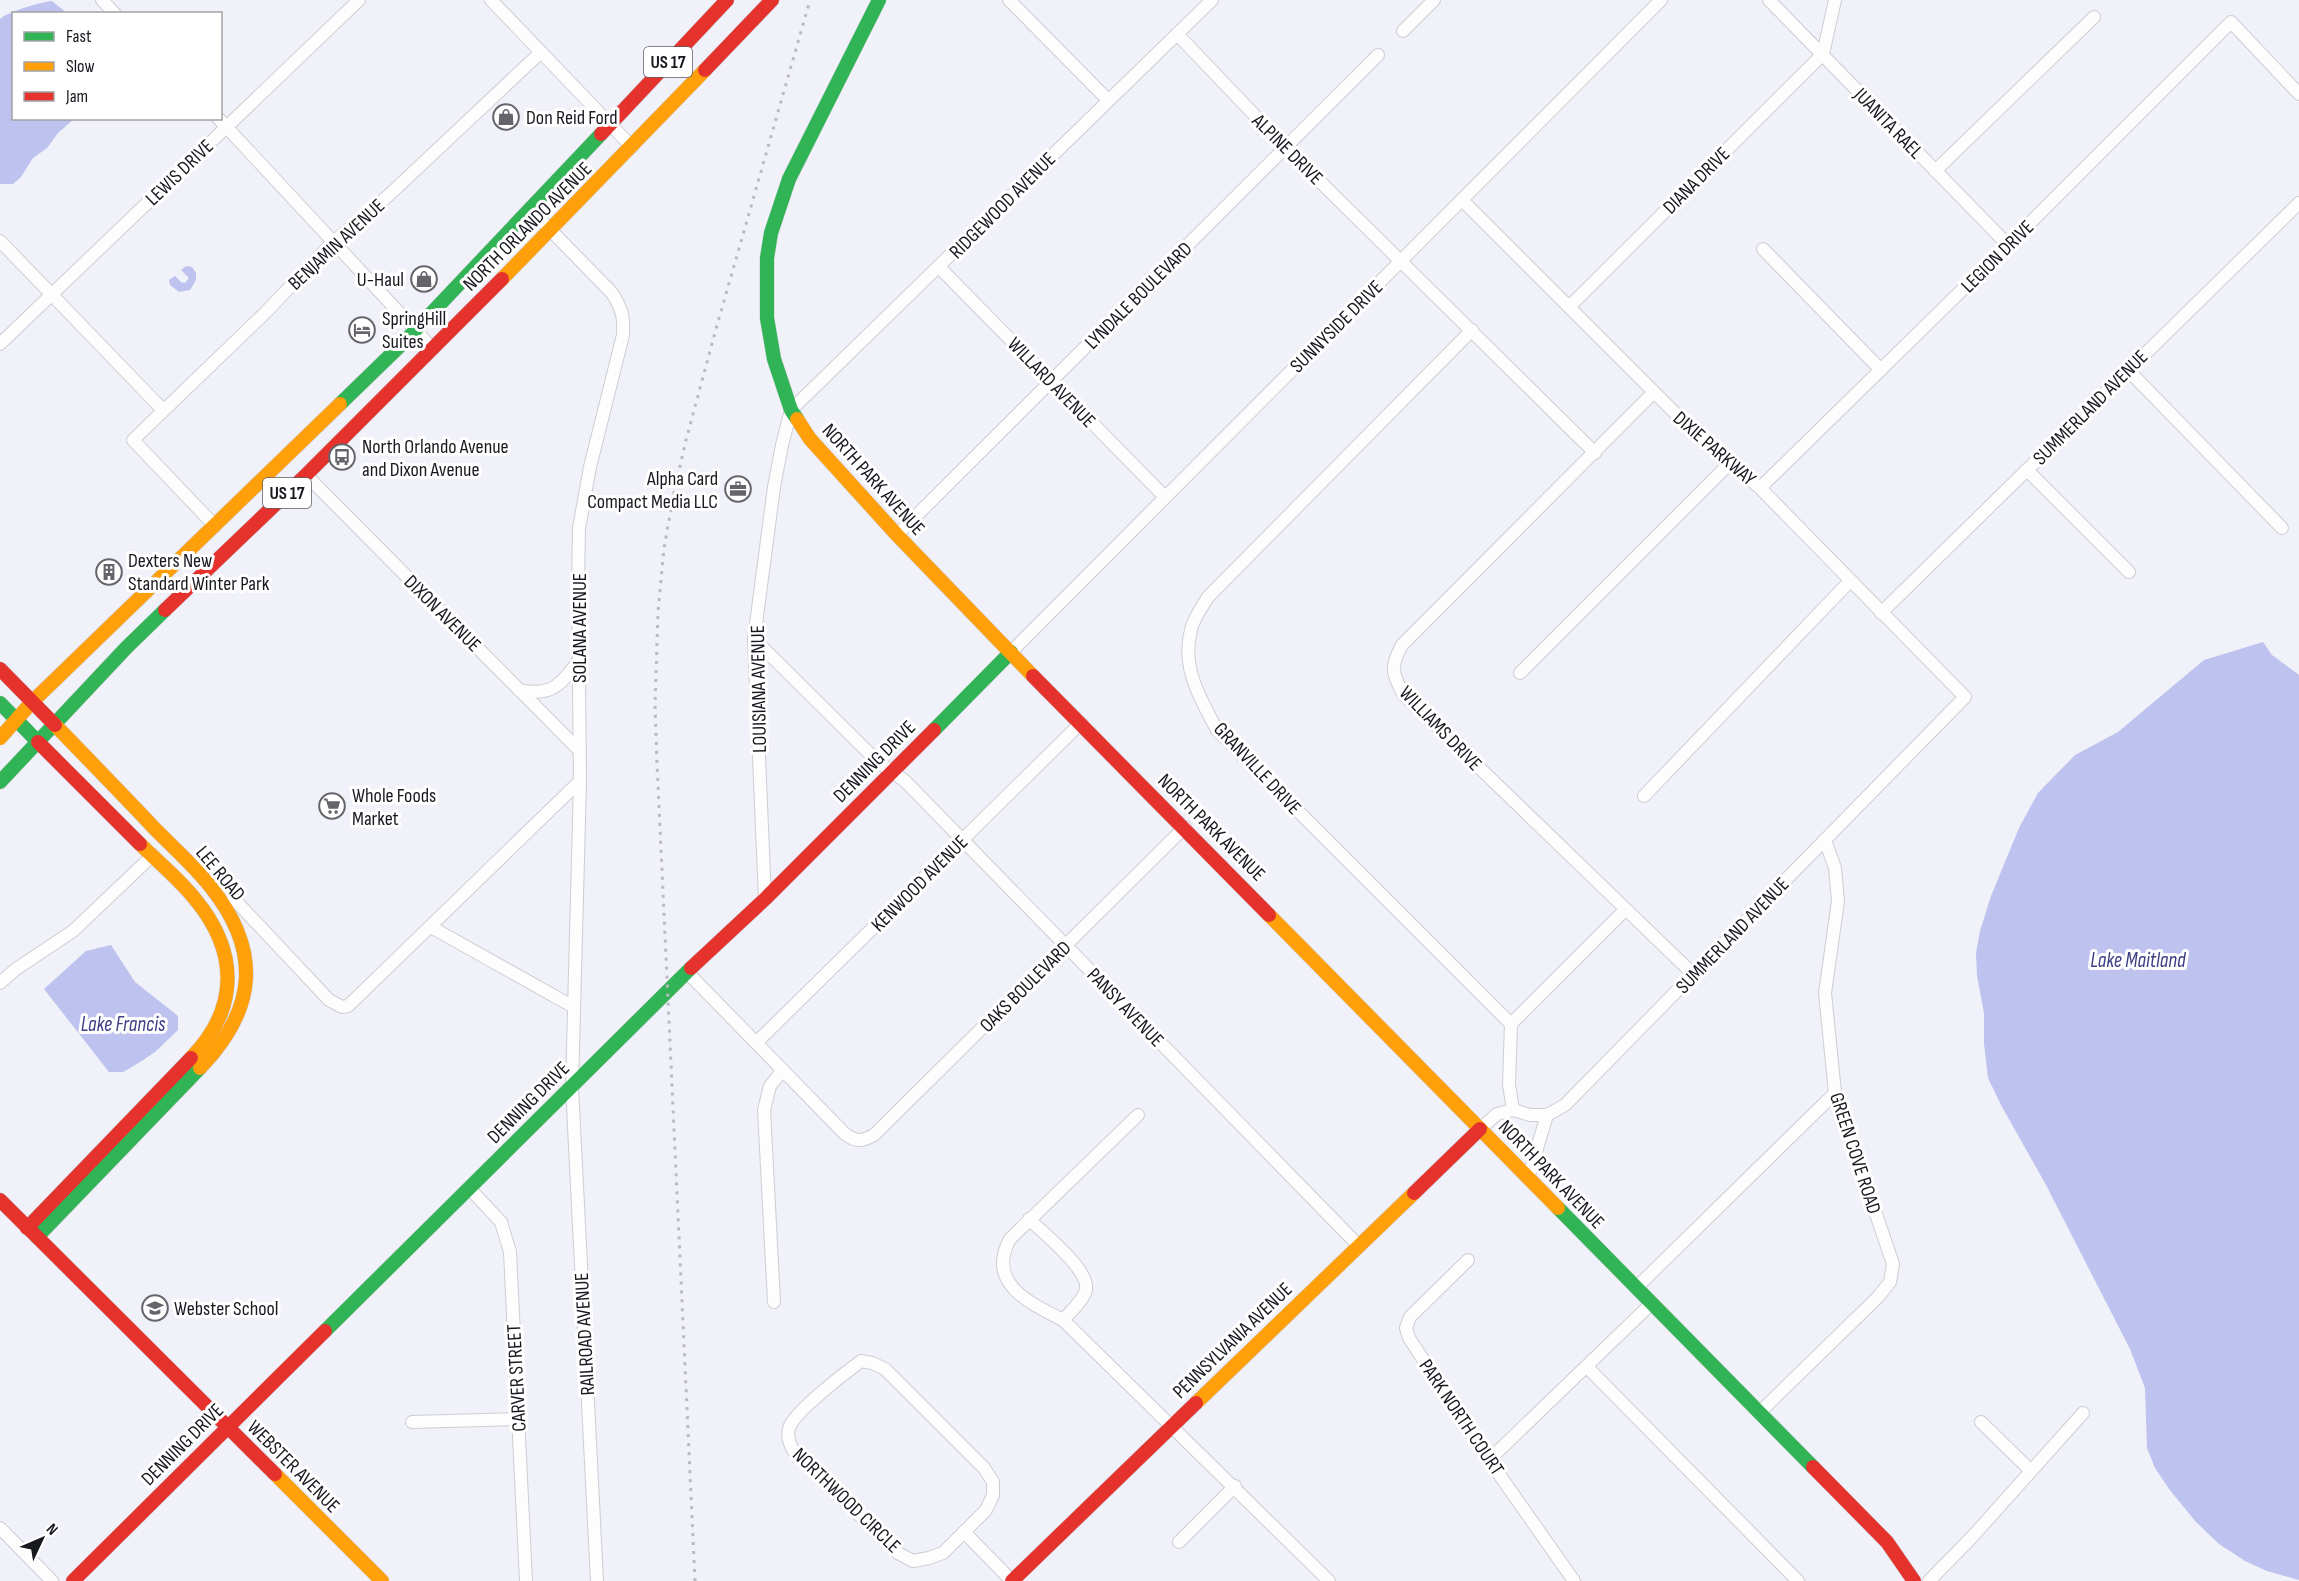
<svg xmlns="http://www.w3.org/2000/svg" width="2299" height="1581" viewBox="0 0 2299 1581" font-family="'Sofia Sans Condensed',sans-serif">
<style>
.water{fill:#bdc2ee}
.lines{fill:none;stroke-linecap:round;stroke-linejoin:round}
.street-casing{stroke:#cdced4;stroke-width:14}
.fast-casing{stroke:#cdced4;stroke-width:15}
.slow-casing{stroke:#cdced4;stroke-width:15}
.jam-casing{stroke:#cdced4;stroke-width:15}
.street{stroke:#fdfdfe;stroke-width:12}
.fast{stroke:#30b455;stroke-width:14}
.slow{stroke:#ff9f0a;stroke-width:14}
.jam{stroke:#e5322d;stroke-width:14}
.rail{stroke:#babbbd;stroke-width:3;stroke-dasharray:3 6;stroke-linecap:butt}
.labels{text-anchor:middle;stroke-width:6;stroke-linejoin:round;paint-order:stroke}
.shield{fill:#fff;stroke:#5d5e62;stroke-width:1.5}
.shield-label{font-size:18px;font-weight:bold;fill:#18191f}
.poi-label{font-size:20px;fill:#18191f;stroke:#fff;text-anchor:start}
.street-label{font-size:20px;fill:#18191f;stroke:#fff}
.water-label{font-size:21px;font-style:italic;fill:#3e4086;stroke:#fff}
</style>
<rect width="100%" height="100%" fill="#f0f1f9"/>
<g class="water">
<path d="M52,1L67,13L14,14V118L74,119L58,133L47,148L33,158L21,177L13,184H0V19C7,12 41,2 52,1Z"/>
<polygon points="186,266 192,267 196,273 196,280 190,290 179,292 170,285 169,280 175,276 181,282 185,283 189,278 181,270"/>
<polygon points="2263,642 2272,655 2299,675 2299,1580 2267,1571 2245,1561 2219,1544 2196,1522 2169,1489 2155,1468 2147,1448 2145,1388 2130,1349 2046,1185 2001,1105 1988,1078 1984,1044 1984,1013 1977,976 1976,953 1980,931 1991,896 2019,828 2038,793 2075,755 2118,732 2204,660"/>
<polygon points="111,945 135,982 178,1016 178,1030 155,1052 137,1064 123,1072 109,1072 44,989 86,951"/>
</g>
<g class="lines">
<g class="street-casing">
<g id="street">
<polyline points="102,0 115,14"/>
<polyline points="491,0 632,147"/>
<polyline points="1009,0 1108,100"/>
<polyline points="1769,0 2008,245"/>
<polyline points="1403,31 1434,0"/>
<polyline points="1177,34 1286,148 1595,453"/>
<polyline points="218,118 433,349"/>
<polyline points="1935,171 2094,17"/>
<polyline points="1463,201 1698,436 1760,488 1965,697 1565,1105 1547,1115 1530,1115 1513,1110 1497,1114 1480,1129"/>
<path d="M530,209L612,293C622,309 624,316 623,335L590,467L579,528L578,585L580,781L572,1087L597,1581"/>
<polyline points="0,241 163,410"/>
<polyline points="1763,249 1881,370"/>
<polyline points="939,267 1165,497"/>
<polyline points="1569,307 1823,54 1835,0"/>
<path d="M1472,330L1208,597C1202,607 1193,619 1191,630C1181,667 1200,698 1217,730L1511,1024"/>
<polyline points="0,344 359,0"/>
<polyline points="2128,370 2282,528"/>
<path d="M1653,393L1402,645C1390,667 1392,672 1403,694L1693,974"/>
<polyline points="2027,470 2129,572"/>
<polyline points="306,475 580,751"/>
<polyline points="1760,488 2008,245 2231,22 2299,94"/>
<polyline points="215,526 133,440 265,313 332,243 389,195 541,52"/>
<polyline points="897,535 1378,55"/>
<polyline points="1881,613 2299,203"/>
<polyline points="754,639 877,761 905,781 1358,1245"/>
<polyline points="1011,652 1661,0"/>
<polyline points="1520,673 1730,463"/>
<path d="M519,690C551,697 561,685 579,660"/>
<polyline points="1644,796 1850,581"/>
<polyline points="233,898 329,1000 342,1007 348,1006 580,781"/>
<polyline points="765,899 754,639 774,487 782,445 791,410 1212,0"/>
<polyline points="431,927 572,1006"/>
<path d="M687,972L844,1133C855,1142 861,1142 874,1135L1185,827"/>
<polyline points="0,983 16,969 73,931 153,855"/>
<polyline points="757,1042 1081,723"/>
<polyline points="1513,1110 1509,1084 1511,1024 1625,910"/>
<path d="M1138,1115L1010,1239C986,1283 1029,1303 1063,1320L1329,1581"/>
<polyline points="1528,1178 1547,1115"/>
<polyline points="469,1188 501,1222 510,1252 526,1581"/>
<path d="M1029,1219C1044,1234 1090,1270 1086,1290C1083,1301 1070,1312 1063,1320"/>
<polyline points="1468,1260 1410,1317 1406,1328 1409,1338 1489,1460 1574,1581"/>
<polyline points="1636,1288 1835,1093"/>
<polyline points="774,1302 764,1110 770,1086 783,1070"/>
<path d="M861,1361L872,1363L885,1369L984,1468L993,1482V1495L986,1510L943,1553L929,1558L913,1561L898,1553L793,1450C789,1443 787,1436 789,1428C794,1412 846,1372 861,1361Z"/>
<polyline points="1587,1367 1798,1581"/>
<polyline points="1760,1412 1878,1297 1890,1282 1893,1264 1835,1093 1825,993 1838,901 1835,868 1825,840"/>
<polyline points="412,1422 518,1419"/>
<polyline points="1981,1422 2031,1471"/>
<polyline points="1489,1460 1652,1303"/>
<polyline points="0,1528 52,1581"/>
<polyline points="964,1532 1012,1581"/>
<polyline points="1179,1542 1235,1486"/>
<polyline points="1929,1581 1973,1536 2083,1413"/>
</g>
</g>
<g class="fast-casing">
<g id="fast">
<polyline points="340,404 407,339 601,134"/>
<polyline points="797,419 791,410 774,359 767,318 767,258 771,233 789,179 879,0"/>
<polyline points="0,703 38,742"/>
<polyline points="934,730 1011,652"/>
<polyline points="0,782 126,648 165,610"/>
<polyline points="1558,1208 1813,1467"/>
<polyline points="37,1237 200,1068"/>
<polyline points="325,1331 691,968"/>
</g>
</g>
<g class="slow-casing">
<g id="slow">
<polyline points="502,279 705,70"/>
<polyline points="797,419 810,439 897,535 1033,676"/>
<path d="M55,725C89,760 123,795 156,830C174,848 194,866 210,886C262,951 257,1009 200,1068"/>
<polyline points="0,738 32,702 340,404"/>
<path d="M140,844C158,862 179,879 195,899C239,952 239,1009 191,1058"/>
<polyline points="1269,915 1558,1208"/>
<polyline points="1196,1403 1414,1193"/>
<polyline points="275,1474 382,1581"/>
</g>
</g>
<g class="jam-casing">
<g id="jam">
<polyline points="705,70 772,0"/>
<polyline points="601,134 727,0"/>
<polyline points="165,610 306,475 502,279"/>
<polyline points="0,669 55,725"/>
<polyline points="1033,676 1269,915"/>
<polyline points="38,742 140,844"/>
<polyline points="691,968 765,899 934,730"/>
<polyline points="1414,1193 1480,1129"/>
<polyline points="0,1200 275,1474"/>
<polyline points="27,1228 191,1058"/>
<polyline points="1813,1467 1887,1542 1914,1581"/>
<polyline points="73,1581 325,1331"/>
<polyline points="1012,1581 1196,1403"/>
</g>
</g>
<use href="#street" class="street"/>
<use href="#fast" class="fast"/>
<use href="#slow" class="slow"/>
<use href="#jam" class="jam"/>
<polyline class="rail" points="695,1581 657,763 655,705 658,612 664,548 674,493 686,440 716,329 810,0"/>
</g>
<defs>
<g id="shop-ring" transform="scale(1.35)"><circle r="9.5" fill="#fff" stroke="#64656b" stroke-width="1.5"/><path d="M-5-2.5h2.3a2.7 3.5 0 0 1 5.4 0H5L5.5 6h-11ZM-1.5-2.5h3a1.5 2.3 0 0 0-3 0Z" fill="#64656b"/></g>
<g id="hotel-ring" transform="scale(1.35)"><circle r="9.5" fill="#fff" stroke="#64656b" stroke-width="1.5"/><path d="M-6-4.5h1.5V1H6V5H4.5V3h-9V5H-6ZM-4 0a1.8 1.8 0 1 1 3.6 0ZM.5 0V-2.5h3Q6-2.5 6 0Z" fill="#64656b"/></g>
<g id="bus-ring" transform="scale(1.35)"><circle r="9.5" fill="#fff" stroke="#64656b" stroke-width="1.5"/><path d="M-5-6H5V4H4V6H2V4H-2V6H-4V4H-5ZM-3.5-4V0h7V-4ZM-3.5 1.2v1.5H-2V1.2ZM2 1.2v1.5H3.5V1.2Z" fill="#64656b"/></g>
<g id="office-ring" transform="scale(1.35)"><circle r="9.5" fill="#fff" stroke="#64656b" stroke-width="1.5"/><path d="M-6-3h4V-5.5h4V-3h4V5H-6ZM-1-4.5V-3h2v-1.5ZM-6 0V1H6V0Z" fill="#64656b"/></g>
<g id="building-ring" transform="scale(1.35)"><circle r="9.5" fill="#fff" stroke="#64656b" stroke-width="1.5"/><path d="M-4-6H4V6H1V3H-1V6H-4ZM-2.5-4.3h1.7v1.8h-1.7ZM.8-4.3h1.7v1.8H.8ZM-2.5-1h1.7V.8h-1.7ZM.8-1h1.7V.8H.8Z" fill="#64656b"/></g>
<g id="supermarket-ring" transform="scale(1.35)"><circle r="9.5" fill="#fff" stroke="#64656b" stroke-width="1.5"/><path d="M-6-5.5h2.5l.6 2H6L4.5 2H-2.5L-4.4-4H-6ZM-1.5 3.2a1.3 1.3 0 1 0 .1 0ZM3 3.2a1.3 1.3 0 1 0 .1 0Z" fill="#64656b"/></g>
<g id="school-ring" transform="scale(1.35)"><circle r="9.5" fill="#fff" stroke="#64656b" stroke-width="1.5"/><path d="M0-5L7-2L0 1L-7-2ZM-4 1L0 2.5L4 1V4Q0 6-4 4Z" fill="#64656b"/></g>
</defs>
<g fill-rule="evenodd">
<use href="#shop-ring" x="506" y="117"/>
<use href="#shop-ring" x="424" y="279"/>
<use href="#hotel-ring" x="362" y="330"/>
<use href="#bus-ring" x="342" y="457"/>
<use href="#office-ring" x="738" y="489"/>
<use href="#building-ring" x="109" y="572"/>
<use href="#supermarket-ring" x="332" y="806"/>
<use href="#school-ring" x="155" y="1308"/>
</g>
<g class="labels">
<g class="shield">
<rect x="644" y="47" width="48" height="30" rx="4.5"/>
<rect x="263" y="478" width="48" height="30" rx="4.5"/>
</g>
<g class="shield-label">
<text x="668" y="68">US 17</text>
<text x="287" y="499">US 17</text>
</g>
<g class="poi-label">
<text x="526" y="124">Don Reid Ford</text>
<text x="404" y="286" text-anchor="end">U-Haul</text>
<text x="382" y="325">SpringHill<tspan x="382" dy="23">Suites</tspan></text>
<text x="362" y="453">North Orlando Avenue<tspan x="362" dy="23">and Dixon Avenue</tspan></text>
<text x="718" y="485" text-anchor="end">Alpha Card<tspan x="718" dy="23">Compact Media LLC</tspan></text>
<text x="128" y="567">Dexters New<tspan x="128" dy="23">Standard Winter Park</tspan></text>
<text x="352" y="802">Whole Foods<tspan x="352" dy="23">Market</tspan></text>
<text x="174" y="1315">Webster School</text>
</g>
<g class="street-label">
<text transform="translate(1889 123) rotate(46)" y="7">JUANITA RAEL</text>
<text transform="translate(1288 149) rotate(45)" y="7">ALPINE DRIVE</text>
<text transform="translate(179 172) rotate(-44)" y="7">LEWIS DRIVE</text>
<text transform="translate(1696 180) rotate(-45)" y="7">DIANA DRIVE</text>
<text transform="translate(1002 205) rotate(-45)" y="7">RIDGEWOOD AVENUE</text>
<text transform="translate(527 226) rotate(-45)" y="7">NORTH ORLANDO AVENUE</text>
<text transform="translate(336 244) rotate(-43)" y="7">BENJAMIN AVENUE</text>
<text transform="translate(1997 256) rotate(-45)" y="7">LEGION DRIVE</text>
<text transform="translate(1138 295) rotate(-45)" y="7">LYNDALE BOULEVARD</text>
<text transform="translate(1336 326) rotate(-45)" y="7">SUNNYSIDE DRIVE</text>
<text transform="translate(1052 382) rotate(46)" y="7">WILLARD AVENUE</text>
<text transform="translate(2090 407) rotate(-45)" y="7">SUMMERLAND AVENUE</text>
<text transform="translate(1715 448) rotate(41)" y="7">DIXIE PARKWAY</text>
<text transform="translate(874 479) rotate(48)" y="7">NORTH PARK AVENUE</text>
<text transform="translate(443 613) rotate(45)" y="7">DIXON AVENUE</text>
<text transform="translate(579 628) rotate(-90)" y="7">SOLANA AVENUE</text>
<text transform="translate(758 689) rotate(-91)" y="7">LOUISIANA AVENUE</text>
<text transform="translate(1441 728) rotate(46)" y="7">WILLIAMS DRIVE</text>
<text transform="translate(874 761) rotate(-45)" y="7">DENNING DRIVE</text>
<text transform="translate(1258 768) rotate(47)" y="7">GRANVILLE DRIVE</text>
<text transform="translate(1212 827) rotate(45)" y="7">NORTH PARK AVENUE</text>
<text transform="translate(221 873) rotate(50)" y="7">LEE ROAD</text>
<text transform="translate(919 883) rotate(-45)" y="7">KENWOOD AVENUE</text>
<text transform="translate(1732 935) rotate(-46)" y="7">SUMMERLAND AVENUE</text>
<text transform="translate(1025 986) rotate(-45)" y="7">OAKS BOULEVARD</text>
<text transform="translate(1126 1007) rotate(46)" y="7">PANSY AVENUE</text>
<text transform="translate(528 1102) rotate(-45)" y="7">DENNING DRIVE</text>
<text transform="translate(1856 1153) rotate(72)" y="7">GREEN COVE ROAD</text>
<text transform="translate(1552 1174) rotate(46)" y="7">NORTH PARK AVENUE</text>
<text transform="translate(584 1334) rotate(-93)" y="7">RAILROAD AVENUE</text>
<text transform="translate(1232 1340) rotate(-44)" y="7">PENNSYLVANIA AVENUE</text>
<text transform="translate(516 1378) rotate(-93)" y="7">CARVER STREET</text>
<text transform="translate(1462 1417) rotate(56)" y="7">PARK NORTH COURT</text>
<text transform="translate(182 1444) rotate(-45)" y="7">DENNING DRIVE</text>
<text transform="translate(294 1466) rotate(45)" y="7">WEBSTER AVENUE</text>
<text transform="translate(847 1500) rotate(44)" y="7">NORTHWOOD CIRCLE</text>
</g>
<g class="water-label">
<text x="2138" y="967">Lake Maitland</text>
<text x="123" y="1031">Lake Francis</text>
</g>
</g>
<rect x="12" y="12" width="210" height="108" fill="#ffffff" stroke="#a3a3a5" stroke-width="1.5"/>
<rect x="24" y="32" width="30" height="9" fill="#30b455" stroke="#a3a3a5" stroke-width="1.5"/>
<text x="66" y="42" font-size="18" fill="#18191f">Fast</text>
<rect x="24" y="62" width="30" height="9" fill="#ff9f0a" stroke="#a3a3a5" stroke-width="1.5"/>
<text x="66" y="72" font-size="18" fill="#18191f">Slow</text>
<rect x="24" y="92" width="30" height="9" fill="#e5322d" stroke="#a3a3a5" stroke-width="1.5"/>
<text x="66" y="102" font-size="18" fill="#18191f">Jam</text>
<g transform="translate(42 1539) rotate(46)" stroke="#ffffff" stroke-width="4.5" paint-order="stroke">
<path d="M0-4.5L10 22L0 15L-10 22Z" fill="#18191f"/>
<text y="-9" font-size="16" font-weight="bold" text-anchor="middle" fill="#18191f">N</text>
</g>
</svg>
